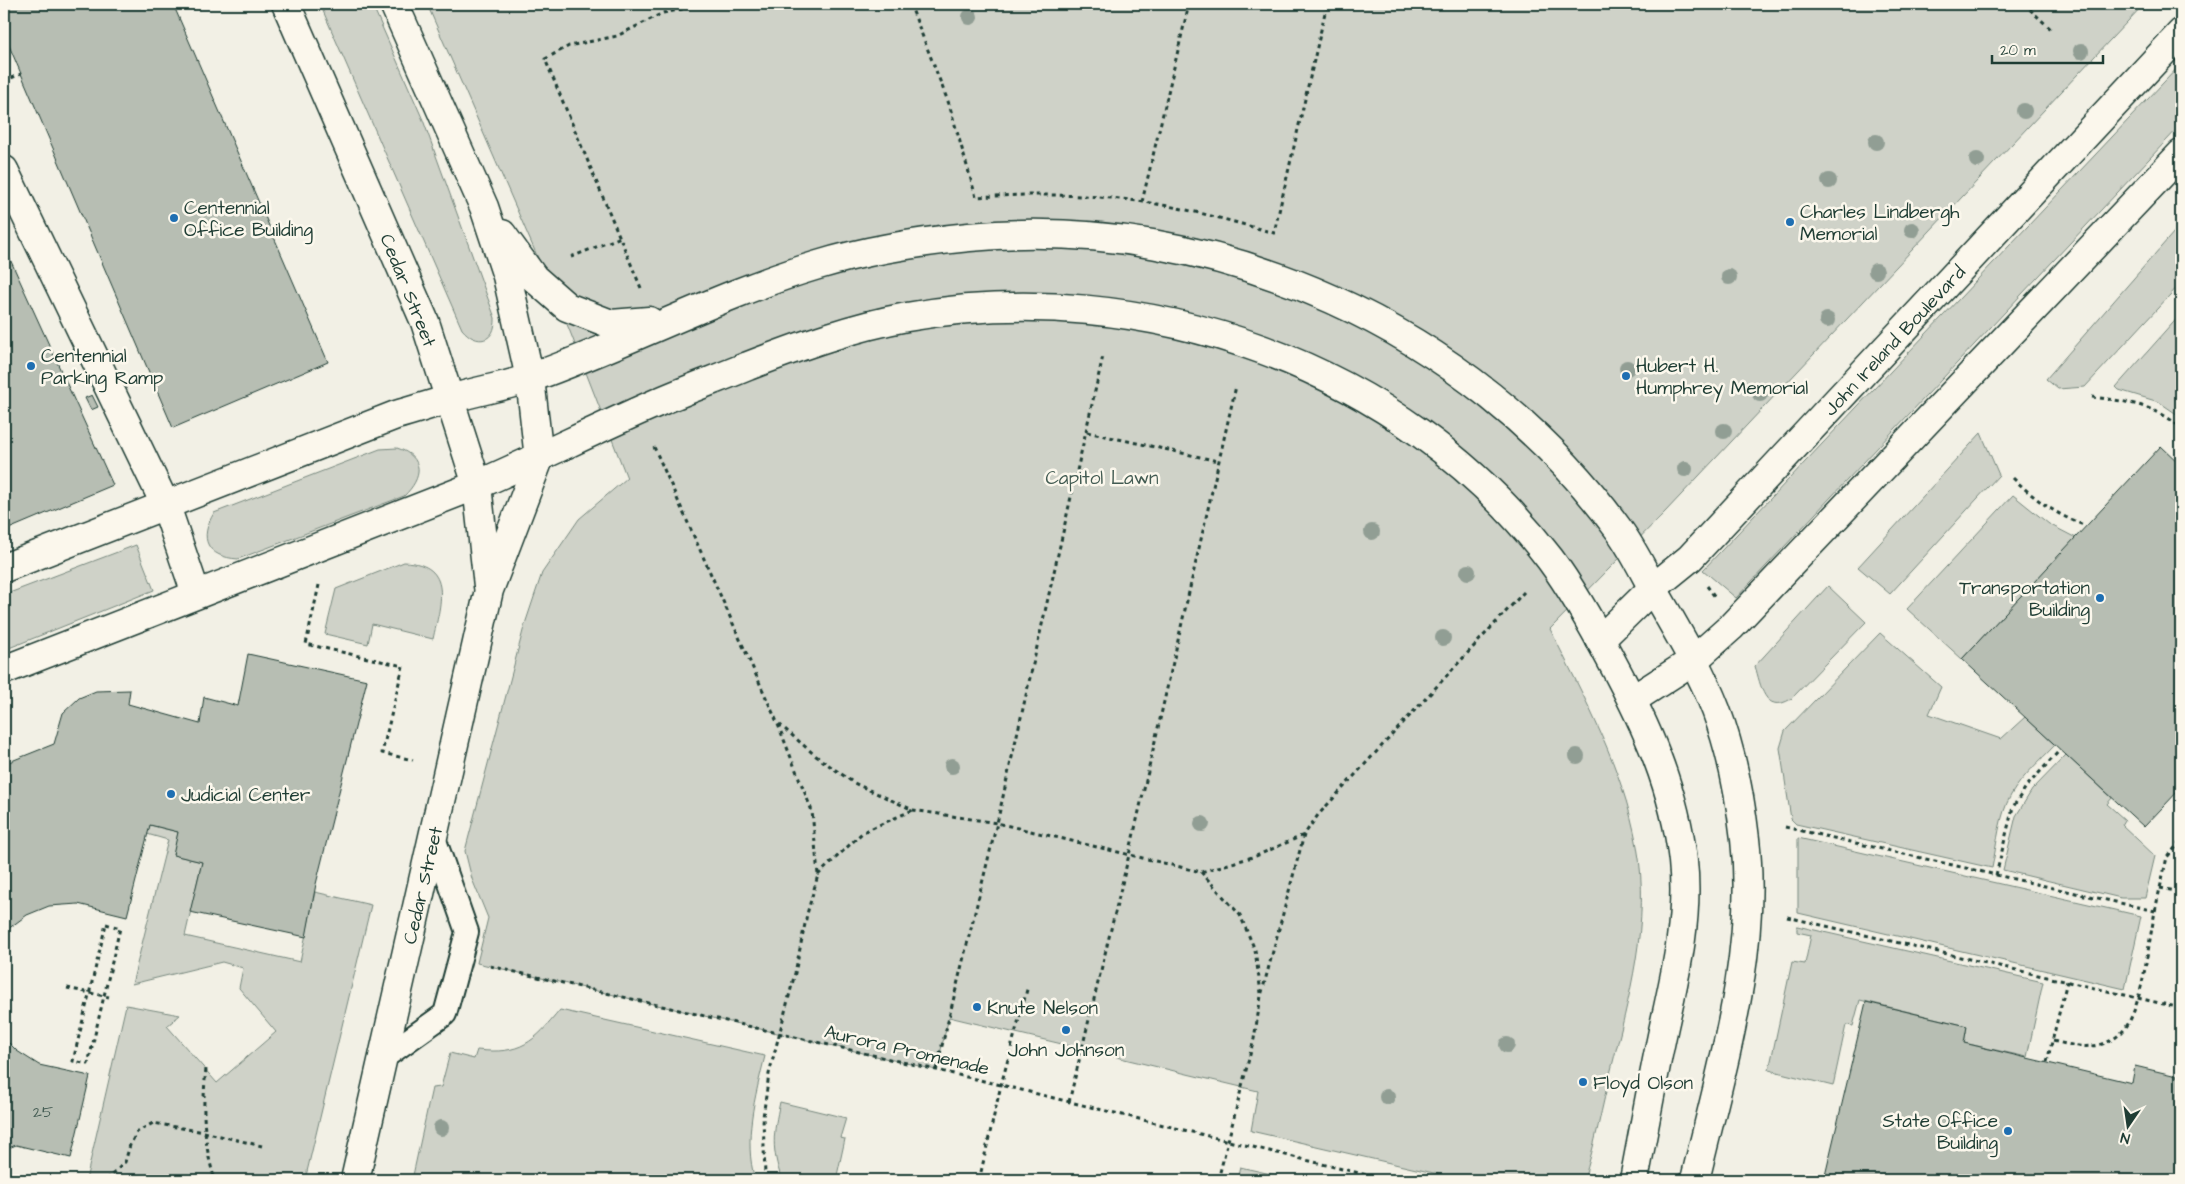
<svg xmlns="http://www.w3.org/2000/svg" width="2185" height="1184" viewBox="0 0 2185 1184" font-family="'Architects Daughter',sans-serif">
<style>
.green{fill:#cfd2c8;stroke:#77887e}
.building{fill:#b7beb3;stroke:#1f3d34}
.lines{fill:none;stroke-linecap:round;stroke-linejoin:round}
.service-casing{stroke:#1f3d34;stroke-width:26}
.minor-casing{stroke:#1f3d34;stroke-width:31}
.path{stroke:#1f3d34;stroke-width:3;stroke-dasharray:4 4;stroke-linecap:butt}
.service{stroke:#fbf7ec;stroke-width:22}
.minor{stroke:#fbf7ec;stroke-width:28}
.tree{fill:#919e94}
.poi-dot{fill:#1f6fb2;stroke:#fbf7ec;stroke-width:2}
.labels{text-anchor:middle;stroke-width:5;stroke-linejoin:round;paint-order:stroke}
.number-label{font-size:16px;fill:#455d54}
.poi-label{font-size:19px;fill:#1f3d34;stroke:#fbf7ec;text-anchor:start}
.street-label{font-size:19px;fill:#1f3d34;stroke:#fbf7ec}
.park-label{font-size:19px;fill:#425b52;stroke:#fbf7ec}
</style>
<rect width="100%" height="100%" fill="#f2f0e5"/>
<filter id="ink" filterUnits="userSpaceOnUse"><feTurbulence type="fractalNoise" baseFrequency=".02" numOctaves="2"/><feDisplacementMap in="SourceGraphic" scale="10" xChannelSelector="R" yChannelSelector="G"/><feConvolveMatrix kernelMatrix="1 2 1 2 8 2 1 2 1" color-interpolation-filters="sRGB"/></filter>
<g filter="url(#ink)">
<g class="green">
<path d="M320,4H372L423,120L495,318C496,342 477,347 462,329Z"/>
<path d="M427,4H2144L1665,512L1550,629C1585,699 1623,768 1637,846C1651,921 1629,998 1611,1070C1602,1107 1595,1144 1584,1180H1464L1251,1131L1258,1091L949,1017L936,1070L477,963L488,918L472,879L465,851L524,627L542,573L579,519L627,478L569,329Z"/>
<polygon points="2181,64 2181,125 1736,598 1703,570"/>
<polygon points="2181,224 2181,283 2085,387 2058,389 2046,379"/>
<polygon points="2181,314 2181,417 2159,402 2119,390 2116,387"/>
<polygon points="1981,433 1999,475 1890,594 1858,567"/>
<path d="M397,448C425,457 423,478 404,496L238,559C207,557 198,539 214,513L380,449Z"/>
<polygon points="2013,495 2049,524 2076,538 1962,659 1907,609"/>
<polygon points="136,545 154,590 4,650 4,595"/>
<path d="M404,562C455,564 440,606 433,639L372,624L368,644L325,634L336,589Z"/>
<path d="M1828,586L1866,622L1791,699C1764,715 1761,685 1755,666Z"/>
<path d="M1880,633L1941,687L1929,714L2001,739L2025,717L2055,745C2040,761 2022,776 2011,795C1999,816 1997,844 1992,868L1796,824L1791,819L1780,748L1785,731Z"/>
<polygon points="2066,755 2112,798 2107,804 2125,820 2122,825 2155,856 2145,898 2121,898 2003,870 2016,816 2032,790"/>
<polygon points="150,825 178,832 174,855 202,862 185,936 300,962 315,892 371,905 305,1180 86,1180 126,1005 180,1015 167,1026 217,1083 276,1032 239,988 243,968 222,962 132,984 168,840 147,834"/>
<polygon points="1798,838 2141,916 2125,989 1798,913"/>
<polygon points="1797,926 2043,982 2027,1057 1964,1043 1967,1026 1860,1000 1853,1026 1846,1025 1833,1086 1769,1070 1792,962 1805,964 1811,935 1797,932"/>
<path d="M560,1010L765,1056C755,1097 743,1139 755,1180H412L432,1088L441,1087L450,1053L474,1059L477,1050C521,1055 534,1042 560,1010Z"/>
<path d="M780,1102L846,1118L840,1138L845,1139L836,1180H782C771,1148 773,1135 780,1102Z"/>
<polygon points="1240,1167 1297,1180 1237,1180"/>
</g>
<g class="building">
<polygon points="4,4 173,4 328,362 173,428 4,34"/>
<polygon points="4,246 113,485 4,531"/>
<polygon points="92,395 98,407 91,410 85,398"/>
<polygon points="2161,446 2181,465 2181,788 2144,827 1962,659"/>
<polygon points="248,654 367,680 316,884 306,937 190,912 202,862 173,855 178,832 150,825 127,916 78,904 49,906 27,915 8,929 4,935 4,764 54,744 63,713 79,698 96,691 130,690 128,704 200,724 204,697 238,706"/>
<polygon points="1866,1002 1967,1026 1964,1043 2132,1083 2135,1066 2181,1077 2181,1180 1824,1180"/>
<polygon points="4,1038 17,1051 39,1065 90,1076 71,1158 16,1145 4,1150"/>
</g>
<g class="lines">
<g class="service-casing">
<polyline id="service" points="382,1059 445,1014 467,932 433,835"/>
</g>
<g class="minor-casing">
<g id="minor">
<polyline points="286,4 425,322 477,485 488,586"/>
<polyline points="4,170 166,506 196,594"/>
<polyline points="502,234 534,278 567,307 611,324 649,321"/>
<path d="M4,568L396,415C415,410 434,403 454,398C480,390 508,386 533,377C629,343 720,294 818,265C867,250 918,242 969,237C1216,213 1473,329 1619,530C1635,552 1646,577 1660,601C1680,636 1701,671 1716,710C1731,750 1740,795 1745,839C1758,952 1721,1070 1695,1180"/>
<polyline points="1600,640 1653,588 1690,558 2181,33"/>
<path d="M4,670L477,485C537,459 594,430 654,404C685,390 717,379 748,366C800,346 852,327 907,317C1145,275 1402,365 1550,559C1573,590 1594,628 1612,662C1646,725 1675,789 1683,861C1689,917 1676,972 1664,1026C1653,1077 1644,1129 1634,1180"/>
<polyline points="1632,700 1694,660 1731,627 2181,154"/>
<polyline points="355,1180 489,590 539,459 530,378 507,276 484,207 394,4"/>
</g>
</g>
<g class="path">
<path d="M910,4L949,104L976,197C1043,193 1111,194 1178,208C1210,215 1242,224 1274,233L1327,4"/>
<polyline points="2024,4 2052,30"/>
<polyline points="4,81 21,74"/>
<polyline points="1142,202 1189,4"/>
<polyline points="571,257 621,237"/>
<polyline points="641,288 545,59 569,46 617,36 663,13 683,9"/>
<path d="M2092,397C2125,401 2156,405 2181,428"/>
<polyline points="1087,432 1218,461"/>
<polyline points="654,447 777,722 812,811 818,875 807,914 795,973 769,1074 763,1117 765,1176 768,1180"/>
<path d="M2013,478C2037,501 2055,514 2086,526"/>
<polyline points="319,585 306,644 403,666 382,753 413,760"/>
<polyline points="1707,586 1715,597"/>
<polyline points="779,724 816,756 854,783 913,810 997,823 1201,872 1256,856 1304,835"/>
<polyline points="1785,827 2155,911"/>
<polyline points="1201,872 1240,915 1255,950 1261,993"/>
<polyline points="818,875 863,832 913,810"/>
<polyline points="1996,875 2013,807 2026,787 2060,750"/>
<polyline points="2160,888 2181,892"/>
<polyline points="1787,917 2181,1008"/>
<polygon points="106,924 120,928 88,1064 73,1061"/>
<polyline points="490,966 1001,1085 1387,1180"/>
<polyline points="67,988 109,997"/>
<path d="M2053,1041C2077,1047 2100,1052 2121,1033C2140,1016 2147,954 2152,928C2156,904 2162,880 2167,857L2181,841"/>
<polyline points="2047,1062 2067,981"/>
<path d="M206,1069C202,1107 203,1143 215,1180"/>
<polyline points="936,1070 997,823 1103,356"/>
<polyline points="1069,1102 1129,855 1236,386"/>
<polyline points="981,1172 1001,1085 1028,986"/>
<polyline points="107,1180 125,1162 130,1145 137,1132 153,1123 204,1132 262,1146"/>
<polyline points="1218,1180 1254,1039 1261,996 1304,835 1318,815 1524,592"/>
</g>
<use href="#service" class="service"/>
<use href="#minor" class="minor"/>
</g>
<g class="tree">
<circle cx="970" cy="17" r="8"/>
<circle cx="2081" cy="51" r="8"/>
<circle cx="2024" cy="111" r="8"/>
<circle cx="1876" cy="142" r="8"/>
<circle cx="1977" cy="160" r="8"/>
<circle cx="1829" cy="181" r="8"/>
<circle cx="1912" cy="230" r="8"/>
<circle cx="1876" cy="271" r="8"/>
<circle cx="1729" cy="277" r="8"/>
<circle cx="1827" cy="320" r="8"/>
<circle cx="1627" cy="368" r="8"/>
<circle cx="1760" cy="394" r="8"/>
<circle cx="1724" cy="431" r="8"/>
<circle cx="1685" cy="469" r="8"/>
<circle cx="1372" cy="532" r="8"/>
<circle cx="1468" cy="572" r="8"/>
<circle cx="1443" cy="638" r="8"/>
<circle cx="1577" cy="756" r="8"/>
<circle cx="952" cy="766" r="8"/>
<circle cx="1202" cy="824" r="8"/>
<circle cx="1507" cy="1045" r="8"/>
<circle cx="1387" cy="1097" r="8"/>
<circle cx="441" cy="1128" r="8"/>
</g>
</g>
<g class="poi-dot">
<circle cx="174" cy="218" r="5"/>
<circle cx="1790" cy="222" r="5"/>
<circle cx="31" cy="366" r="5"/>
<circle cx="1626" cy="376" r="5"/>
<circle cx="2100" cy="598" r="5"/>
<circle cx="171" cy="794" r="5"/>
<circle cx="977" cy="1007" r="5"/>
<circle cx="1066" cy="1030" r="5"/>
<circle cx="1583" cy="1082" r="5"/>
<circle cx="2008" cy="1131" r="5"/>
</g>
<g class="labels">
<g class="number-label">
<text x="43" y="1117">25</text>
</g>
<g class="poi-label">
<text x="184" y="214">Centennial<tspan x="184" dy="22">Office Building</tspan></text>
<text x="1800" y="218">Charles Lindbergh<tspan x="1800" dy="22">Memorial</tspan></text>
<text x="41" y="362">Centennial<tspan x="41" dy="22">Parking Ramp</tspan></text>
<text x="1636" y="372">Hubert H.<tspan x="1636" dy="22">Humphrey Memorial</tspan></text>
<text x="2090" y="594" text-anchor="end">Transportation<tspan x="2090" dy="22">Building</tspan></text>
<text x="181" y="801">Judicial Center</text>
<text x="987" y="1014">Knute Nelson</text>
<text x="1066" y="1056" text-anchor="middle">John Johnson</text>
<text x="1593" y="1089">Floyd Olson</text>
<text x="1998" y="1127" text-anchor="end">State Office<tspan x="1998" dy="22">Building</tspan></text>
</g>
<g class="street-label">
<text transform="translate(409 290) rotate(68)" y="7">Cedar Street</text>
<text transform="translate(1894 340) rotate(-47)" y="7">John Ireland Boulevard</text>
<text transform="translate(422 885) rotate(-77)" y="7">Cedar Street</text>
<text transform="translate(907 1049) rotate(13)" y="7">Aurora Promenade</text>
</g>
<g class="park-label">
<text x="1102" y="484">Capitol Lawn</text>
</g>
</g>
<rect width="2185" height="1184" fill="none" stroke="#fbf7ec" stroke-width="20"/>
<rect x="10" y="10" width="2165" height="1164" fill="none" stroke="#1f3d34" stroke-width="2" filter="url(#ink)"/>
<g transform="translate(2128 1126) rotate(193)" stroke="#fbf7ec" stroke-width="4" paint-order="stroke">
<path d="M0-4L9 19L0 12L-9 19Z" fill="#1f3d34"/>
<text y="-8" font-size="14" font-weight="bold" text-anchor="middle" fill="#1f3d34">N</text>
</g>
<path d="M1992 55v8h111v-8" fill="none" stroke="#1f3d34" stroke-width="2.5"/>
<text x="2000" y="55" font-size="15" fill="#1f3d34" stroke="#fbf7ec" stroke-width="4" paint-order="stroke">20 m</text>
</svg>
